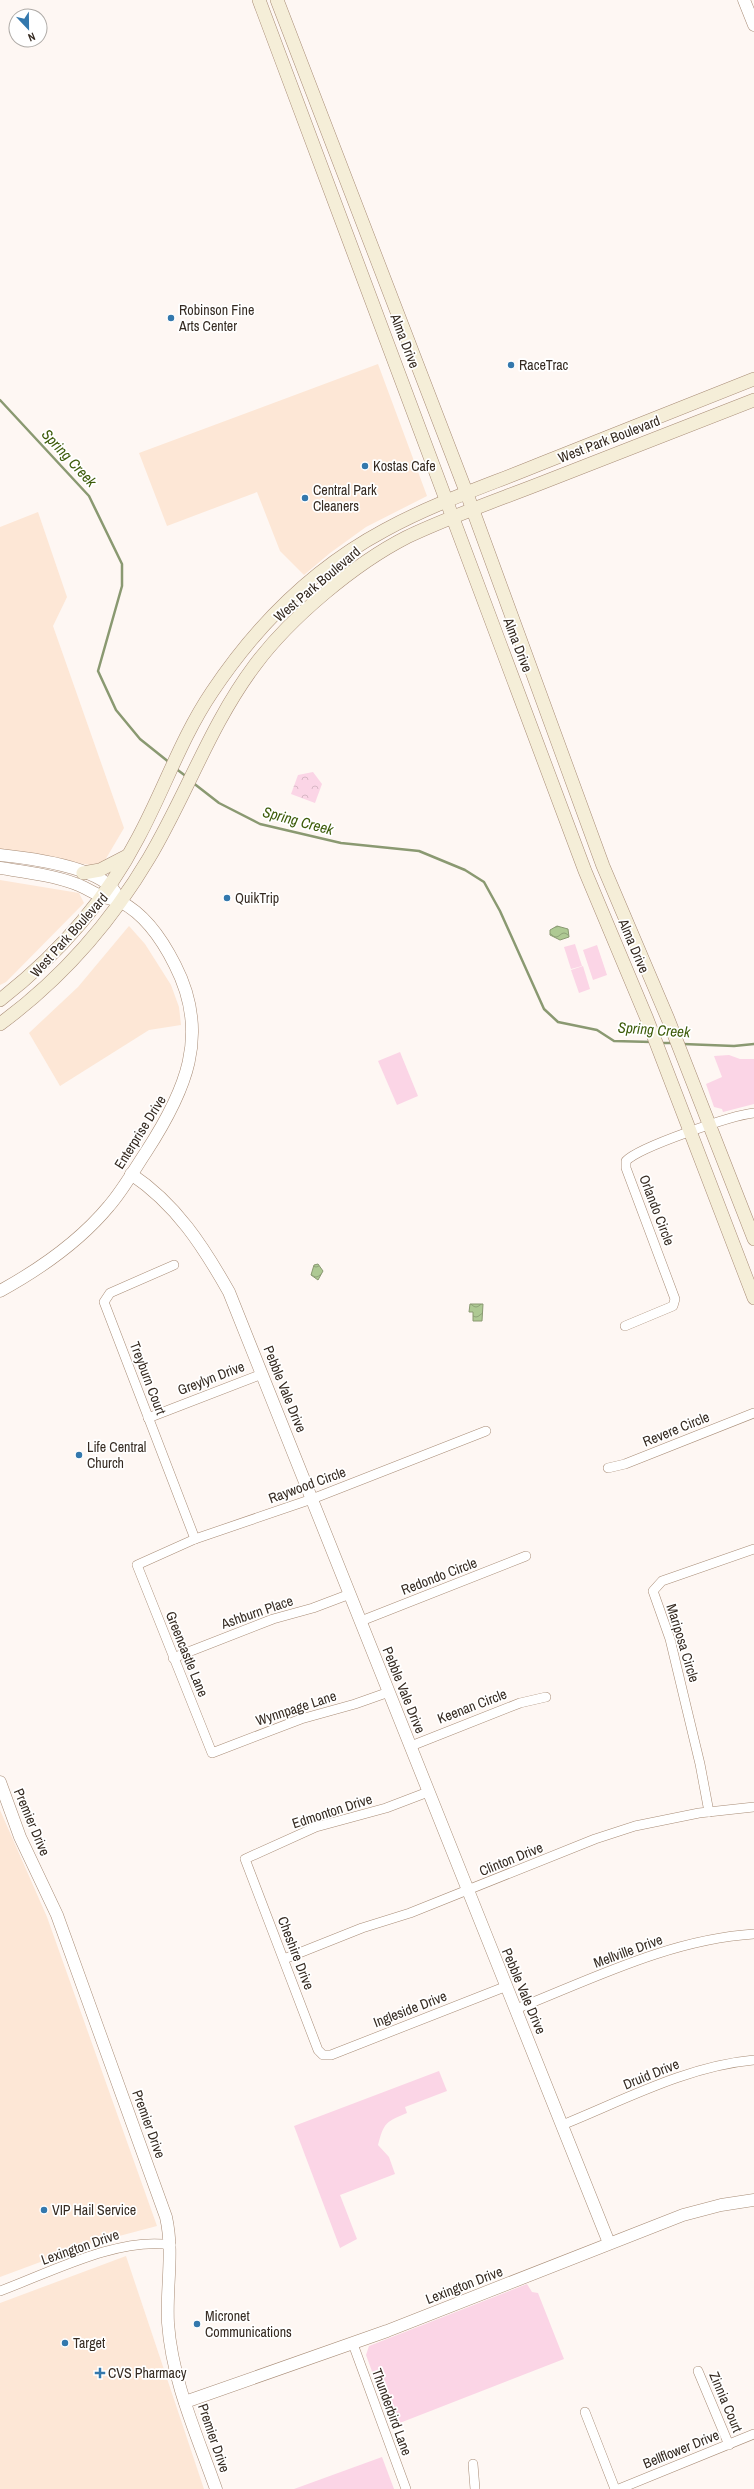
<svg xmlns="http://www.w3.org/2000/svg" width="754" height="2489" viewBox="0 0 754 2489" font-family="'Archivo Narrow',sans-serif">
<style>
.built{fill:#fde7d6}
.grass{fill:#fbd5e6}
.park{fill:url(#park-crowns)}
.water{fill:url(#water-waves);stroke:#8a9971}
.lines{fill:none;stroke-linecap:round;stroke-linejoin:round}
.stream{stroke:#8a9971;stroke-width:2.5}
.minor-casing{stroke:#a88c76;stroke-width:10}
.tertiary-casing{stroke:#a88c76;stroke-width:13}
.secondary-casing{stroke:#a88c76;stroke-width:14}
.minor{stroke:#fff;stroke-width:9}
.tertiary{stroke:#fff;stroke-width:12}
.secondary{stroke:#f5eed8;stroke-width:13}
.poi-dot{fill:#3378ad;stroke:#fff;stroke-width:1.5}
.labels{text-anchor:middle;stroke-width:3.5;stroke-linejoin:round;paint-order:stroke}
.poi-label{font-size:14px;fill:#352a21;stroke:#fff;text-anchor:start}
.street-label{font-size:14px;fill:#352a21;stroke:#fff}
.water-label{font-size:15px;font-style:italic;fill:#3c5b09;stroke:#fff}
</style>
<defs>
<pattern id="park-crowns" width="20" height="18" patternUnits="userSpaceOnUse"><rect width="20" height="18" fill="#fbd5e6"/><path d="M2 6a3 3 0 1 1 6 0M12 15a3 3 0 1 1 6 0" fill="none" stroke="#d8b7c5"/></pattern>
<pattern id="water-waves" width="16" height="10" patternUnits="userSpaceOnUse"><rect width="16" height="10" fill="#aec993"/><path d="M0 5q4-4 8 0t8 0" fill="none" stroke="#8ea378"/></pattern>
</defs>
<rect width="100%" height="100%" fill="#fef7f3"/>
<g class="built">
<polygon points="378,364 427,496 366,527 330,553 304,575 280,551 257,492 167,526 139,453"/>
<polygon points="38,512 67,597 53,626 124,828 101,867 0,849 0,527"/>
<polygon points="0,880 79,893 84,903 6,982 0,985"/>
<polygon points="129,926 145,944 171,985 179,1007 181,1025 149,1030 60,1086 29,1033 78,987"/>
<polygon points="0,1810 47,1917 157,2226 89,2244 0,2277"/>
<polygon points="126,2256 204,2489 0,2489 0,2303"/>
</g>
<g class="grass">
<polygon points="575,944 582,966 571,969 564,947"/>
<polygon points="597,945 607,975 593,980 583,950"/>
<polygon points="583,966 590,989 579,993 571,970"/>
<polygon points="400,1052 418,1096 397,1105 378,1061"/>
<polygon points="729,1055 740,1059 754,1059 754,1104 723,1112 722,1109 714,1107 706,1084 722,1077 714,1056"/>
<path d="M439,2071L447,2091L405,2107L407,2113C386,2122 384,2122 378,2145L389,2157L395,2174L340,2195L357,2239L340,2248L294,2126Z"/>
<polygon points="527,2284 532,2292 538,2293 564,2359 392,2426 366,2355 369,2346"/>
<polygon points="382,2457 394,2489 294,2489"/>
</g>
<polygon class="park" points="313,772 322,784 315,803 291,794 298,775"/>
<g class="water">
<polygon points="557,926 568,929 569,937 560,940 550,935 550,930"/>
<polygon points="318,1264 323,1271 318,1280 311,1275 314,1265"/>
<polygon points="470,1304 483,1304 482,1321 473,1321 473,1312 469,1312"/>
</g>
<g class="lines">
<g class="stream">
<polyline points="0,400 89,496 122,564 122,586 98,671 116,710 140,739 170,763"/>
<polyline points="175,768 187,777"/>
<polyline points="192,782 219,803 260,824 341,843 419,851 465,870 484,882 500,911 544,1009 558,1022 597,1030 614,1041 652,1042"/>
<polyline points="661,1043 674,1043"/>
<polyline points="683,1044 734,1046 754,1044"/>
</g>
<g class="minor-casing">
<g id="minor">
<polyline points="174,1265 110,1293 104,1302 195,1539"/>
<path d="M625,1326L673,1306L675,1299L626,1168V1161C639,1147 733,1115 754,1113"/>
<polyline points="148,1418 262,1374"/>
<polyline points="608,1468 625,1464 754,1413"/>
<polyline points="361,1621 526,1556"/>
<polyline points="173,1658 273,1619 313,1608 350,1594"/>
<polyline points="389,1692 355,1704 301,1719 212,1753 137,1565 195,1539 312,1499 486,1431"/>
<polyline points="411,1746 520,1703 546,1697"/>
<polyline points="428,1792 386,1808 316,1827 245,1859 318,2050 323,2055 331,2055 507,1986"/>
<polyline points="709,1812 700,1764 670,1639 653,1591 662,1581 754,1549"/>
<polyline points="284,1959 362,1928 410,1913 595,1839 635,1826 699,1813 754,1807"/>
<path d="M516,2009C592,1979 671,1939 754,1934"/>
<path d="M562,2125C624,2100 687,2066 754,2060"/>
<path d="M0,2291C49,2273 119,2236 171,2245"/>
<polyline points="353,2344 406,2489"/>
<polyline points="698,2371 729,2445"/>
<polyline points="585,2412 615,2489"/>
<polyline points="473,2464 475,2489"/>
<polyline points="619,2489 754,2434"/>
</g>
</g>
<g class="tertiary-casing">
<g id="tertiary">
<polyline points="744,0 754,25"/>
<path d="M0,855C29,858 99,867 115,892"/>
<path d="M0,868C25,872 52,875 76,884C85,887 94,894 104,897C109,899 116,899 121,902C146,915 163,941 175,965C211,1035 185,1092 146,1152C134,1170 123,1190 109,1206C80,1241 40,1269 0,1291"/>
<path d="M131,1174C176,1204 203,1246 229,1292L609,2243"/>
<path d="M0,1782L20,1837L57,1915L166,2217C174,2253 166,2287 168,2323C172,2381 197,2435 216,2489"/>
<polyline points="185,2402 387,2331 683,2215 721,2205 754,2200"/>
</g>
</g>
<g class="secondary-casing">
<g id="secondary">
<polyline points="259,0 585,871 647,1019 754,1298"/>
<polyline points="277,0 467,494 603,866 668,1019 754,1239"/>
<polyline points="83,873 100,870 127,856"/>
<path d="M0,1000C56,956 105,902 138,838C164,790 181,738 212,692C256,626 314,568 385,530C434,503 489,485 540,464C612,435 683,407 754,379"/>
<path d="M0,1024C60,980 111,922 149,858C187,794 210,725 255,665C290,618 354,564 407,537C451,516 498,500 544,482C614,454 684,427 754,400"/>
</g>
</g>
<use href="#minor" class="minor"/>
<use href="#tertiary" class="tertiary"/>
<use href="#secondary" class="secondary"/>
</g>
<g class="poi-dot">
<circle cx="171" cy="318" r="4"/>
<circle cx="511" cy="365" r="4"/>
<circle cx="365" cy="466" r="4"/>
<circle cx="305" cy="498" r="4"/>
<circle cx="227" cy="898" r="4"/>
<circle cx="79" cy="1455" r="4"/>
<circle cx="44" cy="2210" r="4"/>
<circle cx="197" cy="2324" r="4"/>
<circle cx="65" cy="2343" r="4"/>
<path d="M98 2367h4v4h4v4h-4v4h-4v-4h-4v-4h4z"/>
</g>
<g class="labels">
<g class="poi-label">
<text x="179" y="315">Robinson Fine<tspan x="179" dy="16">Arts Center</tspan></text>
<text x="519" y="370">RaceTrac</text>
<text x="373" y="471">Kostas Cafe</text>
<text x="313" y="495">Central Park<tspan x="313" dy="16">Cleaners</tspan></text>
<text x="235" y="903">QuikTrip</text>
<text x="87" y="1452">Life Central<tspan x="87" dy="16">Church</tspan></text>
<text x="52" y="2215">VIP Hail Service</text>
<text x="205" y="2321">Micronet<tspan x="205" dy="16">Communications</tspan></text>
<text x="73" y="2348">Target</text>
<text x="108" y="2378">CVS Pharmacy</text>
</g>
<g class="street-label">
<text transform="translate(405 341) rotate(69)" y="5">Alma Drive</text>
<text transform="translate(609 439) rotate(-21)" y="5">West Park Boulevard</text>
<text transform="translate(317 584) rotate(-40)" y="5">West Park Boulevard</text>
<text transform="translate(518 645) rotate(69)" y="5">Alma Drive</text>
<text transform="translate(69 935) rotate(-48)" y="5">West Park Boulevard</text>
<text transform="translate(634 946) rotate(67)" y="5">Alma Drive</text>
<text transform="translate(140 1132) rotate(-58)" y="5">Enterprise Drive</text>
<text transform="translate(657 1210) rotate(69)" y="5">Orlando Circle</text>
<text transform="translate(148 1378) rotate(69)" y="5">Treyburn Court</text>
<text transform="translate(211 1378) rotate(-21)" y="5">Greylyn Drive</text>
<text transform="translate(285 1389) rotate(68)" y="5">Pebble Vale Drive</text>
<text transform="translate(676 1429) rotate(-22)" y="5">Revere Circle</text>
<text transform="translate(307 1485) rotate(-20)" y="5">Raywood Circle</text>
<text transform="translate(439 1576) rotate(-21)" y="5">Redondo Circle</text>
<text transform="translate(257 1612) rotate(-19)" y="5">Ashburn Place</text>
<text transform="translate(683 1643) rotate(73)" y="5">Mariposa Circle</text>
<text transform="translate(187 1654) rotate(68)" y="5">Greencastle Lane</text>
<text transform="translate(404 1690) rotate(68)" y="5">Pebble Vale Drive</text>
<text transform="translate(472 1706) rotate(-21)" y="5">Keenan Circle</text>
<text transform="translate(296 1708) rotate(-18)" y="5">Wynnpage Lane</text>
<text transform="translate(332 1811) rotate(-18)" y="5">Edmonton Drive</text>
<text transform="translate(32 1822) rotate(67)" y="5">Premier Drive</text>
<text transform="translate(511 1859) rotate(-22)" y="5">Clinton Drive</text>
<text transform="translate(628 1951) rotate(-20)" y="5">Mellville Drive</text>
<text transform="translate(296 1953) rotate(69)" y="5">Cheshire Drive</text>
<text transform="translate(524 1991) rotate(67)" y="5">Pebble Vale Drive</text>
<text transform="translate(410 2009) rotate(-21)" y="5">Ingleside Drive</text>
<text transform="translate(651 2074) rotate(-22)" y="5">Druid Drive</text>
<text transform="translate(149 2124) rotate(70)" y="5">Premier Drive</text>
<text transform="translate(80 2247) rotate(-19)" y="5">Lexington Drive</text>
<text transform="translate(464 2285) rotate(-21)" y="5">Lexington Drive</text>
<text transform="translate(726 2402) rotate(67)" y="5">Zinnia Court</text>
<text transform="translate(392 2412) rotate(70)" y="5">Thunderbird Lane</text>
<text transform="translate(214 2438) rotate(71)" y="5">Premier Drive</text>
<text transform="translate(681 2449) rotate(-22)" y="5">Bellflower Drive</text>
</g>
<g class="water-label">
<text transform="translate(69 458) rotate(47)" y="5">Spring Creek</text>
<text transform="translate(298 821) rotate(15)" y="5">Spring Creek</text>
<text transform="translate(654 1030) rotate(4)" y="5">Spring Creek</text>
</g>
</g>
<g transform="translate(28 28) rotate(158)"><circle r="19" fill="#ffffff" stroke="#aeaaa6"/>
<path d="M0-3L7 15L0 10L-7 15Z" fill="#3378ad"/>
<text y="-6" font-size="11" font-weight="bold" text-anchor="middle" fill="#352a21">N</text>
</g>
</svg>
